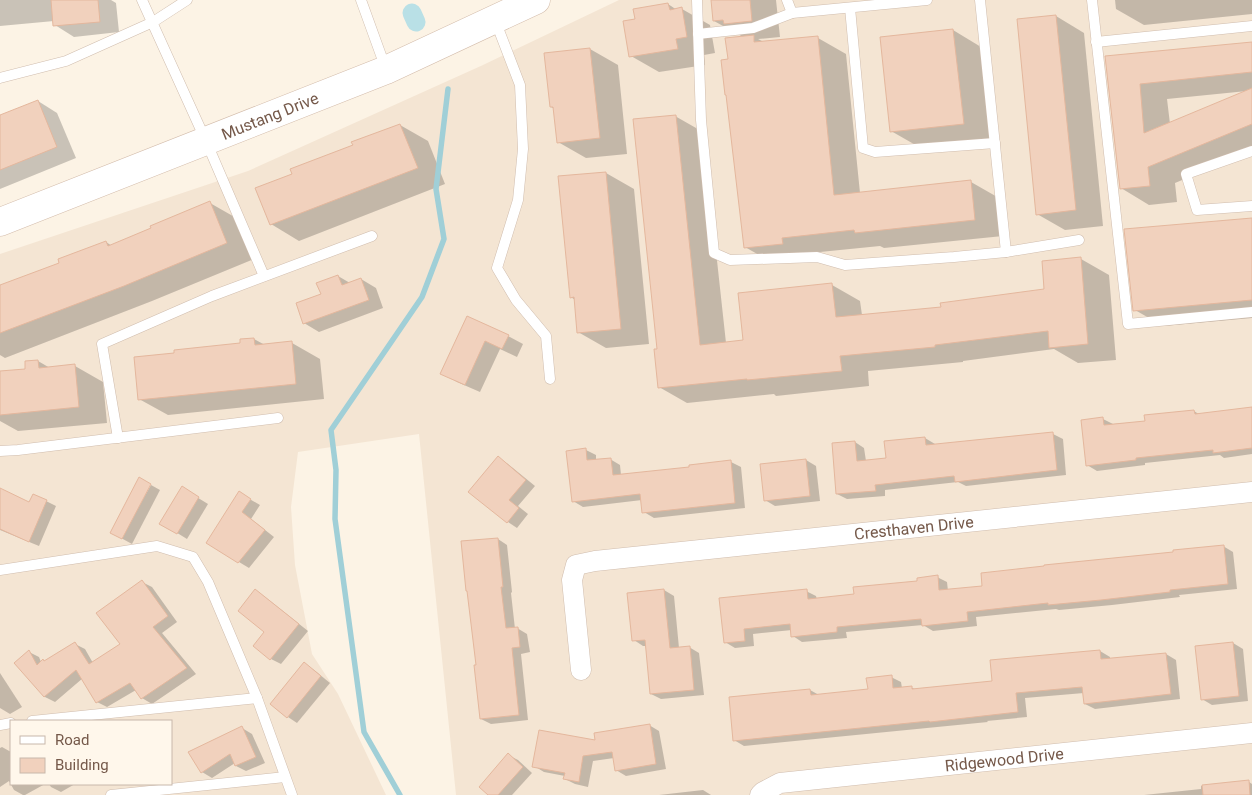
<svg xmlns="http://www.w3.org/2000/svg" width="1252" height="795" viewBox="0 0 1252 795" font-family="Roboto,sans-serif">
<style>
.residential{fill:#f4e5d3;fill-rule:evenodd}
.shadow{fill:#0003;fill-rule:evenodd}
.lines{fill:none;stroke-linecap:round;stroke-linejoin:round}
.stream{stroke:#a0cfd7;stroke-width:5.5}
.canal{stroke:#b9e0e6;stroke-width:19}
.building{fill:#f1d1bd;stroke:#e4b79d}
.lane-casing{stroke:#d0bdae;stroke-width:11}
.street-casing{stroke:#d0bdae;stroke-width:21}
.secondary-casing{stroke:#d3bcab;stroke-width:29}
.lane{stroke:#fff;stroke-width:10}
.street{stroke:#fff;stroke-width:20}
.secondary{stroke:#fff;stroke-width:28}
.labels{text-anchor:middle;stroke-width:4;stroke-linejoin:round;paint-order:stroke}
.street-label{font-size:16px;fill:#75594a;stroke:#fff7eb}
</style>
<rect width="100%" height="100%" fill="#fcf3e5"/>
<path class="residential" d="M619,0H1252V795H456L419,434L298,452L291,507L295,565L312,654L338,694L386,795H0V254L248,171L483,65ZM11,721H171V784H11Z"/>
<g class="shadow">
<polygon points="0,0 111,0 116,3 119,32 74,37 55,25 54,21 0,26"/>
<polygon points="712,0 776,0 780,37 758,39 764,42 818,38 846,54 860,193 971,182 999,198 1003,236 884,248 880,246 810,253 773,263 745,247 729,60 743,37 714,21"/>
<polygon points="1115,0 1252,0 1252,14 1144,25 1116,9"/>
<polygon points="668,4 677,10 682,9 710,25 715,53 704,55 705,65 659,72 631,56 636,20"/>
<polygon points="1056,16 1084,33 1103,226 1065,230 1037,214"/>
<polygon points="953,30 981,47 992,139 919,147 891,131 881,38"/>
<path d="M1252,43V151L1175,183L1177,202L1149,205L1121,188L1107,57ZM1247,91L1170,124L1167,99Z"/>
<polygon points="590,49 618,65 627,154 586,158 558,142 555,109 551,107"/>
<polygon points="38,101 57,113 76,158 0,189 0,117"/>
<polygon points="675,116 703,132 726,343 744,341 832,285 860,301 862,315 942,308 1046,291 1081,259 1109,275 1116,360 1078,363 1054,349 963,361 963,362 868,371 869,386 776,396 774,394 687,403 659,387 659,350"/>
<polygon points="400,125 428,141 445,184 299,241 271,224 294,175"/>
<polygon points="606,173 634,189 649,344 606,348 578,332 575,300 571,297"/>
<polygon points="210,203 238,219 254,259 152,301 5,358 0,355 0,287 61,263 106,242 112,246"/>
<polygon points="1252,219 1252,318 1163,326 1135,310"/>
<polygon points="338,276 350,283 361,279 376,288 383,308 319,332 304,323 322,295"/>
<polygon points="468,317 508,336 523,344 517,357 500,349 480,392 457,382 442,373"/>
<polygon points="254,339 265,345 292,343 320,359 324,399 168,415 139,399 242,345"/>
<polygon points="38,361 50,368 75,366 103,382 107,423 18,431 0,421 0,373 27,370"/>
<polygon points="1252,408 1252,454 1224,458 1220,455 1145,463 1145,465 1097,471 1087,465 1103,419 1113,424 1146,422 1194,411 1200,415"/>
<polygon points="1053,434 1063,439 1066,475 966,486 958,482 885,490 885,496 847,499 837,494 855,442 864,448 866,461 887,460 925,438 935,444 935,445"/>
<polygon points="586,450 596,455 596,461 610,459 620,465 621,475 690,468 731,462 741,467 745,508 654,518 644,512 642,500 583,507 573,501"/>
<polygon points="498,458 508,464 535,486 518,506 528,514 517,528 508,522"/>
<polygon points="806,460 816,466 820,501 775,506 765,500"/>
<polygon points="151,485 160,490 132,544 121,538"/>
<polygon points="182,488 208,504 187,539 161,523"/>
<polygon points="0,490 30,504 46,501 56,506 39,546 0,530"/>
<polygon points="239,493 260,505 251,519 274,537 249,568 239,562"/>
<polygon points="498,539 507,545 512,592 511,593 515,629 517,628 527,634 530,652 521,654 528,720 491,724 481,719 478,666"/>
<polygon points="1223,546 1233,552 1237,589 1179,595 1180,597 1112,605 1059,610 1056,609 976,617 977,626 933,631 923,625 846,632 847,638 802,642 793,636 792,630 753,634 754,646 735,648 725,642 721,600 806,591 816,596 817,600 855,596 919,582 937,577 947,582 948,591 984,587 1175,553"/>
<polygon points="142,582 152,587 177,622 162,633 196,674 152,704 142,698 136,690 107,707 97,702 83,678 55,702 45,697 16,663 29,652 39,657 41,662 44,662 75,644 85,649 93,663 122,644"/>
<polygon points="664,590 674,596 679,648 689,647 699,653 704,695 661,699 651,694 646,646 643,646 634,640"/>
<polygon points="256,591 265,597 308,631 281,664 271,659 266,632"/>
<polygon points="1233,643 1243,649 1248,701 1212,705 1202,699"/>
<polygon points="1100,651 1110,657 1110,660 1166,654 1176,660 1180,699 1095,709 1085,704 1084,693 1025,698 1027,717 987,721 988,722 744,746 734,740 810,690 819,695 869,690 891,677 901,682 902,688 911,687 916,690 993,682"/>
<polygon points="304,664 314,670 330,683 297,723 288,717"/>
<polygon points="0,673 22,707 10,714 0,708"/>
<polygon points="649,725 659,731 666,769 626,776 616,770 614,758 593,761 588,787 575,784 565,779 565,776 544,772 534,766 596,741"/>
<polygon points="242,728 252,734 265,763 246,771 236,766 235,763 212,778 202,772"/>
<polygon points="2,747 11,752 11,784 45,784 25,795 23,795 14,790 9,781 0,787 0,748"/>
<polygon points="508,755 518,760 532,773 512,795 490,795"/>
<polygon points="1249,782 1252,784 1252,795 1144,795 1201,789 1201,786"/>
<polygon points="49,784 75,784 61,792 51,787"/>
<polygon points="703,790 711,795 659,795"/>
</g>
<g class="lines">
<polyline class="stream" points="400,795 364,732 335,519 336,470 331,430 422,297 444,239 436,189 448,89"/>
<polyline class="canal" points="412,13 416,22"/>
</g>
<g class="building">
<polygon points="51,0 98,0 100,22 53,26"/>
<polygon points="711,0 750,0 752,21 724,24 723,20 713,21"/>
<polygon points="668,3 670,10 682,7 687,37 676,39 678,49 629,57 623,21 635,19 633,9"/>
<polygon points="1056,15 1076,210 1036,215 1017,19"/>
<polygon points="953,29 964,124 890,132 880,37"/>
<polygon points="754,35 754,42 818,36 834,195 971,180 975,220 855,233 854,230 782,238 783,244 744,248 726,95 725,95 721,60 728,59 725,38"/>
<polygon points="1252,42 1252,72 1140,84 1144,133 1252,88 1252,124 1148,167 1150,186 1120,189 1105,56"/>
<polygon points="590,48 600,138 557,143 553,107 550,107 544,53"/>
<polygon points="38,100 57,147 0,170 0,115"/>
<polygon points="676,115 700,345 743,340 738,293 832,283 836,317 941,307 940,303 1044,289 1042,261 1081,257 1088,344 1049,348 1048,331 935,345 935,347 840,356 842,371 747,380 747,379 658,388 654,349 657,349 633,119"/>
<polygon points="400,124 418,168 270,225 255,188 292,174 290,169 353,145 351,142"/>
<polygon points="606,172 621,329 577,333 574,297 570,298 558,176"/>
<polygon points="210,201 227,243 124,286 0,333 0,285 59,263 58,259 106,241 108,246 151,228 150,226"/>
<polygon points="1252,218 1252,300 1133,311 1124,229"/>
<polygon points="338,275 342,285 361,278 369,300 303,324 296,303 321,294 316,283"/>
<polygon points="467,316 509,335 502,349 485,341 465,385 440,374"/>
<polygon points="254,338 255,345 292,341 296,384 138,400 134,357 174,353 174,350 240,343 240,339"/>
<polygon points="38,360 39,368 75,364 79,407 0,415 0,371 25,369 25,361"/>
<polygon points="1252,407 1252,448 1213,453 1213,450 1136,458 1136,460 1086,466 1081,420 1103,417 1104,425 1145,421 1144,415 1194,410 1195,414"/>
<polygon points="1053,432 1057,470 955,482 954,476 875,485 876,491 836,494 832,443 855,441 857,461 886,458 884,441 925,437 926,445"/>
<polygon points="586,448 587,460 611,458 613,475 689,467 689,465 731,460 735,503 642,513 640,494 572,502 566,451"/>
<polygon points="498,456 526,480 509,500 519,508 507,523 468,492"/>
<polygon points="806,459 810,496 764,501 760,464"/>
<polygon points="139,477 151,484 122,539 110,533"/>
<polygon points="182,486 199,497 177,534 159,524"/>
<polygon points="0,488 29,502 33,494 47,500 29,542 0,529"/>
<polygon points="239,491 251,499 242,512 265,530 238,563 206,543"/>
<polygon points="498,538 503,587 501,587 506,628 518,627 520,647 512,648 519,715 480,719 474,665 476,665 467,591 466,591 461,541"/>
<polygon points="1224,545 1228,584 1170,590 1170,592 1101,600 1048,605 1048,603 967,612 968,621 922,626 921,619 837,627 837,632 791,637 790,624 744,629 745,641 724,643 719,598 807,589 808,599 854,594 853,587 917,581 917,578 938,575 939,590 982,586 981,573 1044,566 1044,565 1173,552 1173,550"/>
<polygon points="142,580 168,616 153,627 187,668 141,699 130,683 96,703 76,670 44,697 14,663 29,650 37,665 43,659 44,661 75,642 89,664 120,644 96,613"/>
<polygon points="255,589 299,624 270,660 253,646 264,632 238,611"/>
<polygon points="664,589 670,648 690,646 694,690 650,694 645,640 632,641 627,593"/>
<polygon points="1233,642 1239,696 1201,700 1195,646"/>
<polygon points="1100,650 1101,659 1166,653 1171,694 1084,704 1082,687 1016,693 1018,712 930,722 929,721 733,741 729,697 810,689 811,695 868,689 866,678 892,675 893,688 912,686 912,689 992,681 990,660"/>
<polygon points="304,662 321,676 287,718 270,704"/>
<polygon points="650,724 656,764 615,771 612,752 583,756 579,782 563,779 565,773 532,767 539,730 595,740 594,733"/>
<polygon points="242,726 256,757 235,766 230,754 201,773 188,752"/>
<polygon points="508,753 523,767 498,795 488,795 479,787"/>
<polygon points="1249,780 1250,795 1203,795 1202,785"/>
</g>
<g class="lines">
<g class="lane-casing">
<g id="lane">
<polyline points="142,0 206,141 264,276"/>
<polyline points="361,0 386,69"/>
<polyline points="697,0 701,120 714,253 730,260 817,257 845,265 954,257 1006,252 980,0"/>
<polyline points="787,0 792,13"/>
<polyline points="1092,0 1128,324 1252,312"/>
<polyline points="850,8 863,148 875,152 995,143"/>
<polyline points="495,20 520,85 523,149 518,200 497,268 516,300 546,336 550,379"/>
<polyline points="698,34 753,28 792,13 927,0"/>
<polyline points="1096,42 1252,26"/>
<polyline points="0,78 66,61 153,22 187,0"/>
<polyline points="1252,151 1186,174 1197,210 1252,206"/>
<polyline points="1006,252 1079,240"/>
<polyline points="118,438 102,344 212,296 372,236"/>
<polyline points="0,451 18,450 278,418"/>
<polyline points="0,570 157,546 193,557 208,582 257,698 292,795"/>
<polyline points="32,721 257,698"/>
<polyline points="0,725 11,723"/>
<polyline points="111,795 285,777"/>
</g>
</g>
<g class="street-casing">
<g id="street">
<path id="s1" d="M581,670L572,580L576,565L595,561L1252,492"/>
<path id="s2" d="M760,795L763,792L780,783L1252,733"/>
</g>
</g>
<g class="secondary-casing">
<g id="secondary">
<path id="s3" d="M0,222L386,70L536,0"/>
</g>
</g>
<use href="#lane" class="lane"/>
<use href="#street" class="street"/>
<use href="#secondary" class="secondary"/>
</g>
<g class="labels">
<g class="street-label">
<text dy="6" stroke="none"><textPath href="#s3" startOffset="290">Mustang Drive</textPath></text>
<text dy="6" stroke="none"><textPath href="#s1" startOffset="446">Cresthaven Drive</textPath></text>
<text dy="6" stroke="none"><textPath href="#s2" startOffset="249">Ridgewood Drive</textPath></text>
</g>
</g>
<rect x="10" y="720" width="162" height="65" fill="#fff7eb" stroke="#c8b8ab"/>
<rect x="20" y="736" width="25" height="8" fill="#ffffff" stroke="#c8b8ab"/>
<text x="55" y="745" font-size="15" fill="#75594a">Road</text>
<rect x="20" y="758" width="25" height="15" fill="#f1d1bd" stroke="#c8b8ab"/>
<text x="55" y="770" font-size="15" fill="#75594a">Building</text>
</svg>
